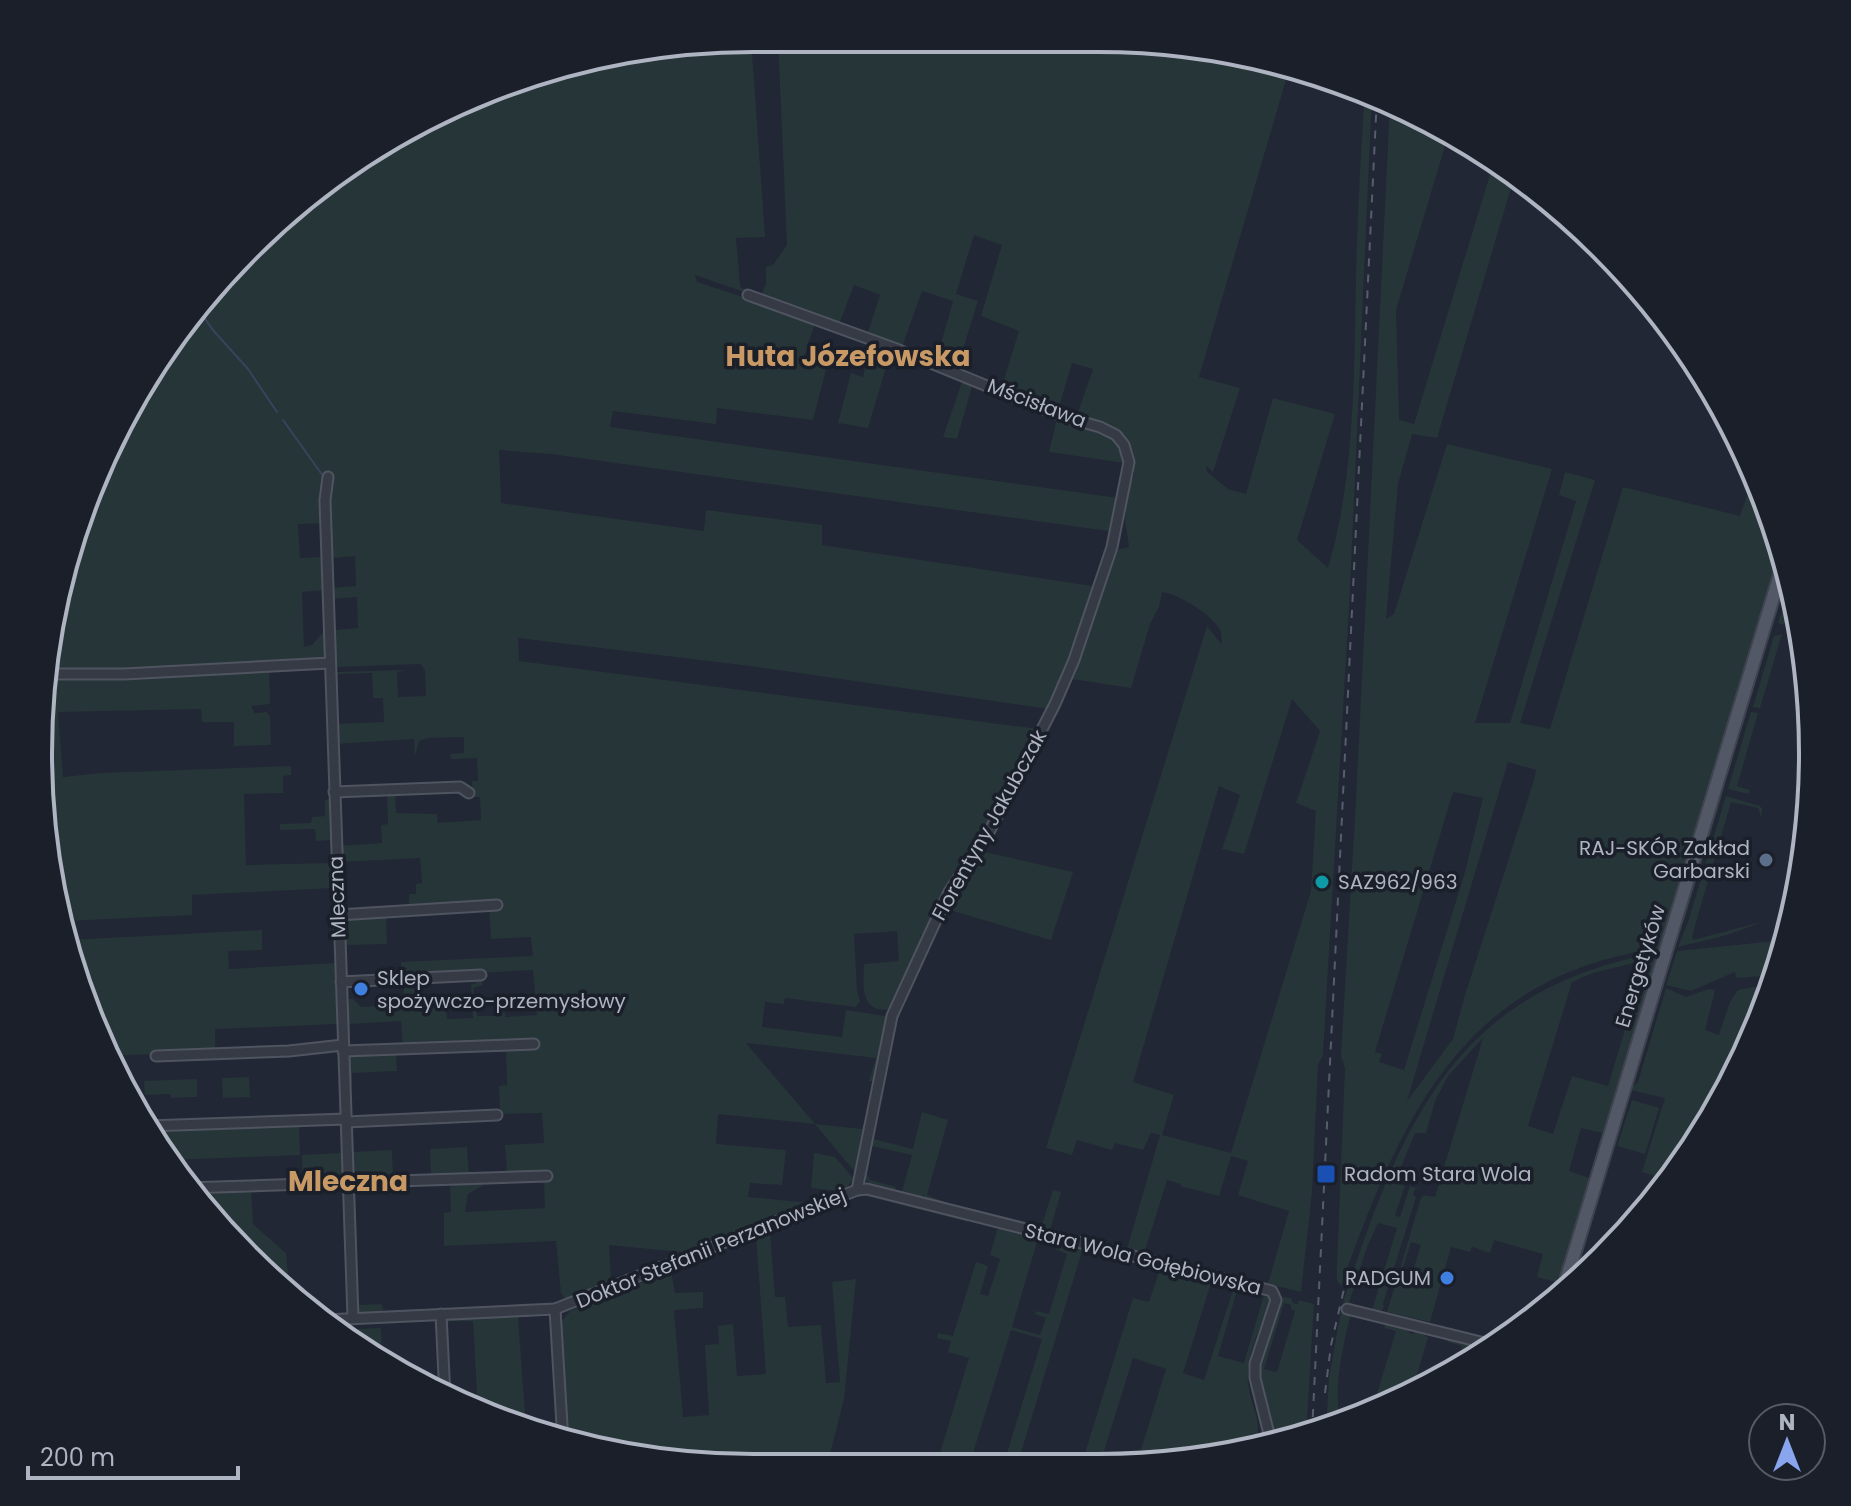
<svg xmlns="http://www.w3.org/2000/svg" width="1851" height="1506" viewBox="0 0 1851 1506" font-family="Poppins,sans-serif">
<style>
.green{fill:#263538;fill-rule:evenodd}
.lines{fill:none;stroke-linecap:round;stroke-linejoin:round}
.stream{stroke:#38435c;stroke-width:2}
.minor-casing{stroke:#4f5460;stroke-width:13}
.major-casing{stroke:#3e434f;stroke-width:16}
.minor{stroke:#353a45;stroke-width:9}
.major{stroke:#525865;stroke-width:12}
.rail{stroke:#575d6c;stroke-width:2;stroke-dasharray:8 8;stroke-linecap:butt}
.service-dot{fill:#5c6f8a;stroke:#1a1f29;stroke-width:3}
.culture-dot{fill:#0f9aa8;stroke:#1a1f29;stroke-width:3}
.shop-dot{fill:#3f7fe0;stroke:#1a1f29;stroke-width:3}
.transit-dot{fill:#1a4fb4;stroke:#1a1f29;stroke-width:3}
.labels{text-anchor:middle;stroke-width:7;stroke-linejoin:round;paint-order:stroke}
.street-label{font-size:20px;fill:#afb4c2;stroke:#1a1f29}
.poi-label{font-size:20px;fill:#afb4c2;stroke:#1a1f29;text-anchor:start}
.district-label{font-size:28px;font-weight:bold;fill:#c89964;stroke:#1a1f29}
.rim{fill:none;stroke:#afb4c2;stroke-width:4}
</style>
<rect width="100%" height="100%" fill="#212734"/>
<g class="green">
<path d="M751,38L765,237L736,238L740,285L741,288L754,292L753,295L695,275L697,282L816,321L803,359L827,366L813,420L717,408L716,424L613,411L610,427L1119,498L1109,531L551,454L499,450L501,503L704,531L706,510L822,525V545L1092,586L1074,646L1079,647L1113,556L1117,550L1129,547L1125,519L1128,487L1134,475L1133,451L1113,427L1076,418L1093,369L1072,363L1058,411L1002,386L1019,331L981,316L1002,245L974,235L956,294L978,301L957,368L936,361L953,301L922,291L902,347L868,332L880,295L854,285L840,322L760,297L766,284V267L773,265L787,245L778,38L1145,40L1288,73L1199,377L1240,388L1213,472L1206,466L1207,472L1228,489L1246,494L1273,398L1335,414L1297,540L1328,568C1355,478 1354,373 1356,279C1357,216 1361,153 1365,91L1372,93L1350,589L1323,1055L1318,1065L1312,1192L1301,1292L1268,1284L1289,1211L1238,1195L1248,1161L1231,1156L1219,1196L1180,1186L1181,1184L1167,1180L1144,1254L1127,1249L1160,1135L1151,1133L1143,1150L1115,1143L1112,1150L1077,1140L1072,1155L1046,1148L1207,626L1222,645C1222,644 1221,632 1221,632C1215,616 1177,593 1162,592L1159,607L1150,624L1131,688L1072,679L1077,669L1067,667L1049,709L750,666L518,638L519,661L1038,729L984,835L925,935H920L923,941L892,1009C860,1015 863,986 864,964L899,961L897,931L854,934L857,991L860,1001L856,1007L785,998L784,1004L765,1002L762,1027L842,1037L846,1010L885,1016L887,1019L876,1081H869L876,1058L746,1043L815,1124L862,1129L864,1122L867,1123L855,1172L815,1124L718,1114L716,1144L786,1150L782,1185L750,1183L748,1197L810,1203L809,1206L691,1253L609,1245L611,1280L628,1274V1277L567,1301L561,1293L556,1241L444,1246V1213L451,1212L450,1184L484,1183L482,1186L468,1194L465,1212L545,1208L544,1184L539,1180H532L533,1171L507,1172L505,1145L544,1143L542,1113L500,1114L499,1086L507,1085L506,1048L403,1046L401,1021L350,1024V1036H347L346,1009L349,1008V999H353L361,1007L402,1005L405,981L422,980L423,998H445L447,1019L473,1018L471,984H475L481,977L483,985L473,988L477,1016H494L504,1009L506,1017L537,1015L533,970L401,977V962L533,956L531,937L491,939L489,908L397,913L386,918L387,944L347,945V960L344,958V912L409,904V894H416V884L422,883L420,858L339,862V846L382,843L381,825L388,824L387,794L395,793L396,813L437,814L438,823L481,820L480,797H473L472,781H478L477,758L451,759L450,754L464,753V737L427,738L419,741L415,756L414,739L335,744V724L384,722L383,698H373L372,673L338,674V693H334V674L337,672L406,670L397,672L398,697L426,696L425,671L421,664L335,667L333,611L336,630L358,628L357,597L332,599L331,588L356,586L355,556L333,558L331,523L298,524L300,558L325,557L326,590L302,592L304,647L312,645L324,631L325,655C312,663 286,663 269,664L270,704L251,706L255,713L267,712L270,717L271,745L234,746V722H202L201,709L58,712L63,777L101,773L291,766V775L283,776V793L244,794L246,865L331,863L332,888L192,895V915L67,921V939L52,892L40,706L76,523L158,356L248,247L396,134L568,62ZM1292,699L1320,731L1296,803L1316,811L1311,891L1231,1153L1162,1135L1174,1095L1133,1082L1219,786L1240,795L1222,849L1244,854Z"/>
<path d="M1390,104L1447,139L1396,310L1399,420L1414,424L1492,168L1513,181L1437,438L1412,434L1398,484L1386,619L1394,614L1447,444L1552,469L1475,723H1510L1576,501L1559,495L1565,472L1595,480L1520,723L1550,729L1623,487L1740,516L1754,475L1781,548L1662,948C1463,974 1401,1117 1341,1286L1337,1280V1264L1345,1068L1341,1056L1356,800ZM1508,762L1536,770L1534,780L1465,995L1453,1039L1407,1101ZM1453,792L1483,798L1465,872L1404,1070L1379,1062L1382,1054L1375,1052Z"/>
<polygon points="877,346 901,354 899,356 890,354 868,428 838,423 851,373 863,377 870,348"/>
<polygon points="963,379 973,383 957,439 943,437"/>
<polygon points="1057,418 1110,434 1125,458 1124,472 1124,463 1049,452"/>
<polygon points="1791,582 1793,596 1784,625 1778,623"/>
<polygon points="1782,634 1760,708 1753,707 1774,636"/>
<polygon points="1751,712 1758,713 1737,786 1750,790 1748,794 1728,789"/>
<polygon points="1722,796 1685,918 1675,942 1719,798"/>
<polygon points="1726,796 1760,806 1762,809 1761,817 1758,808 1731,802 1692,936 1693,940 1765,921 1727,935 1678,947 1688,922"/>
<polygon points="329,799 330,840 316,841 315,829 280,830 280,824 311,823 312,817 325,816 325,800"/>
<polygon points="980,851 1073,872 1051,940 946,909"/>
<polygon points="262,930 262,950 228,951 229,969 336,963 339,1034 337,1038 337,1024 215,1029 215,1051 107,1056 68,940"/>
<polygon points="1785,940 1777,975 1736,978 1735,972 1691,991 1666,985 1677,951"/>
<path d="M1661,952L1598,1160L1595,1158L1602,1133L1581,1128L1569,1171L1592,1179L1555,1300L1549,1305L1556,1282L1537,1277L1543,1254L1494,1240L1490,1253L1472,1247L1470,1252L1451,1247L1430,1322L1387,1312L1421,1198L1424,1195L1435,1197L1483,1038L1448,1076L1435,1101L1426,1133H1415L1395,1182L1405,1186L1395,1215L1400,1217L1410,1186L1420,1189H1415L1413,1195L1416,1197L1383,1304L1384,1308L1381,1311L1372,1310L1397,1228L1378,1223L1367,1247L1349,1303L1343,1302C1403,1122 1453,989 1661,952ZM1646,960L1608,1086L1572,1076L1553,1134L1528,1126L1572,982L1593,973ZM1411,1242L1421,1245L1411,1277L1401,1274Z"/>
<polygon points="1775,983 1717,1111 1655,1197 1661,1178 1642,1172 1665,1098 1630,1090 1638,1082 1666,988 1686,997 1709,989 1715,990 1705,1030 1719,1035 1730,1002 1738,990"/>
<polygon points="396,1053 397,1071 352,1073 352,1084 348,1084 348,1059 351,1055"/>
<polygon points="249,1077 250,1097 223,1098 222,1078"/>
<polygon points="197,1079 197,1097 171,1098 170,1094 145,1095 144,1081"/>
<polygon points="1632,1100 1659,1108 1645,1154 1617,1146"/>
<polygon points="922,1112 948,1120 927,1195 951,1204 925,1199 924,1195 920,1197 902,1192 912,1155 872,1146 866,1172 870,1180 896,1187 895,1190 871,1184 864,1178 870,1138 913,1149"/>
<polygon points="299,1124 300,1155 168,1160 149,1129"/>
<polygon points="467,1147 469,1176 431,1176 430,1149"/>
<polygon points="392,1150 393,1177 353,1177 351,1152"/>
<polygon points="343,1153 345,1177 303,1180 302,1155"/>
<polygon points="814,1153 835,1157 853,1178 846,1190 818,1202 816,1200 837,1191 811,1188"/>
<polygon points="251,1189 253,1224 286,1253 289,1285 277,1285 189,1192"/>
<polygon points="1053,1190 1061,1192 1050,1230 1041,1228"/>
<polygon points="864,1192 968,1218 968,1222 862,1195 846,1200"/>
<polygon points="778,1225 779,1227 770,1231 775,1297 785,1297 788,1327 821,1325 826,1383 840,1382 832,1282 856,1279 844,1399 827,1466 707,1466 566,1443 559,1325 570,1311 671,1271 675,1293 703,1292 703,1308 674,1310 683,1417 709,1415 705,1345 719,1344 718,1326 733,1324 737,1376 766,1374 756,1236"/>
<polygon points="998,1227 1009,1228 1011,1232 1012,1229 1028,1233 1026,1239 1037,1242 1012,1327 1040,1335 1046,1318 1035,1314 1036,1311 1049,1314 1067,1254 1055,1249 1057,1241 1067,1243 1067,1246 1070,1246 1071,1244 1086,1248 1085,1251 1082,1251 1017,1466 1003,1466 1042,1339 1011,1330 969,1466 936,1466 969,1358 948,1352 951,1341 937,1338 938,1333 953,1336 976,1262 988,1266 980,1294 988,1296 1000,1259 990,1255"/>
<path d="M1149,1264L1216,1281V1284L1211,1283L1183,1373L1204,1380L1233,1290L1222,1286L1223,1283L1236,1284L1238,1287L1218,1356L1244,1363L1264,1295L1268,1297L1269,1304C1260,1329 1246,1355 1248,1382C1251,1412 1264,1416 1254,1448L1136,1466L1166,1369L1133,1358L1100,1464L1081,1466L1133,1298L1149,1302L1160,1269L1148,1266Z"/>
<path d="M1283,1297L1291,1298L1293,1303L1297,1304L1299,1300L1314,1304L1306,1435L1278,1444L1260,1382V1365ZM1284,1303L1291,1305V1309L1295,1311L1277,1372L1264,1369Z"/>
<polygon points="382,1304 383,1311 533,1304 533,1308 357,1315 359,1305"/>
<path d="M1341,1311L1351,1313C1345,1337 1340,1360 1338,1384C1337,1397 1339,1410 1338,1423L1326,1428L1329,1378Z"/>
<polygon points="519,1315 518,1317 526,1428 478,1410 473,1321 450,1321 446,1325 445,1320 447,1318"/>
<polygon points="1386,1322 1409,1327 1409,1333 1414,1334 1416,1329 1427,1332 1425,1336 1428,1337 1411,1396 1372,1410 1396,1331 1384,1328"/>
<polygon points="381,1328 382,1358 359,1342 358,1329"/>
<polygon points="1450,1338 1477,1345 1477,1355 1455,1369 1462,1346 1447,1342"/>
</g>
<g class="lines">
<g class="stream">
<polyline points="198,308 212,329 248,369 277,412"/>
<polyline points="283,420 323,476"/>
</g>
<g class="minor-casing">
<g id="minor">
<polyline points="748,295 894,348 1058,415 1100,427 1116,435 1124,445 1129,462 1112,547 1074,660 1055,704 989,832 949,892 892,1016 857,1190"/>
<polyline points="328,477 325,500 353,1318"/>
<polyline points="46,674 124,674 330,663"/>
<polyline points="334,792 460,787 469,793"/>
<polyline points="338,915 497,905"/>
<polyline points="341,982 481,975"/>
<polyline points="343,1051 534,1044"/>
<polyline points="156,1056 289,1051 343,1045"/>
<polyline points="346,1122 497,1115"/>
<polyline points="147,1126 346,1119"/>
<polyline points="185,1188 547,1176"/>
<polyline points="555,1309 563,1442"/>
<polyline points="1347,1309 1493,1345"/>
<polyline points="441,1314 445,1397"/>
<polyline points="325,1320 555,1309 857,1190 867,1189 1272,1291 1276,1300 1255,1364 1255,1378 1272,1446"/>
</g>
</g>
<g class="major-casing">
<polyline id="major" points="1562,1294 1785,558"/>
</g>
<use href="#minor" class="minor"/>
<use href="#major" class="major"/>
<g class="rail">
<polyline points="1325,1393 1331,1345 1344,1289"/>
<polyline points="1312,1433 1377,96"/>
</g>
</g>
<circle class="service-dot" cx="1766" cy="860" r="8"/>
<circle class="culture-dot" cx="1322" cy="882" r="8"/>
<g class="shop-dot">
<circle cx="361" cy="989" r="8"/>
<circle cx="1447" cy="1278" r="8"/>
</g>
<rect class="transit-dot" x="1316" y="1164" width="20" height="20" rx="4"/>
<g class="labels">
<g class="street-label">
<text transform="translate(1037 403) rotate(21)" y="7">Mścisława</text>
<text transform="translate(989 825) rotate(-61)" y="7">Florentyny Jakubczak</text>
<text transform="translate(337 897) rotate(-92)" y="7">Mleczna</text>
<text transform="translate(1640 966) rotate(-73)" y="7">Energetyków</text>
<text transform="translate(711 1248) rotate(-22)" y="7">Doktor Stefanii Perzanowskiej</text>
<text transform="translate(1143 1259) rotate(14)" y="7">Stara Wola Gołębiowska</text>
</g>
<g class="poi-label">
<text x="1750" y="855" text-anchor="end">RAJ-SKÓR Zakład<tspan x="1750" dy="23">Garbarski</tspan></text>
<text x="1338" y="889">SAZ962/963</text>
<text x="377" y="985">Sklep<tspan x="377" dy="23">spożywczo-przemysłowy</tspan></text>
<text x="1344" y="1181">Radom Stara Wola</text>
<text x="1431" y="1285" text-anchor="end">RADGUM</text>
</g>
<g class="district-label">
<text x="848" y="366">Huta Józefowska</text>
<text x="348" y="1191">Mleczna</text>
</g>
</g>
<path d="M0 0H1851V1506H0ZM753 52H1098A701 701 0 0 1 1799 753V753A701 701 0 0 1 1098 1454H753A701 701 0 0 1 52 753V753A701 701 0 0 1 753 52Z" fill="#1a1f29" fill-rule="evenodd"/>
<path class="rim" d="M753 52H1098A701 701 0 0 1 1799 753V753A701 701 0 0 1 1098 1454H753A701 701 0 0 1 52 753V753A701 701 0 0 1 753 52Z"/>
<g transform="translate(1787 1442)"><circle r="38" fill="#1a1f29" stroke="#565b66" stroke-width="2"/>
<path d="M0-6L14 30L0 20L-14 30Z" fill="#89a5ed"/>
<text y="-12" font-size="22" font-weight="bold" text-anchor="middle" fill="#afb4c2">N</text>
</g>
<path d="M28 1466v12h210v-12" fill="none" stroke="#afb4c2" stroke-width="4"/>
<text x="40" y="1466" font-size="24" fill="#afb4c2" stroke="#1a1f29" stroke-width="6" paint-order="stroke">200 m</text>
</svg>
